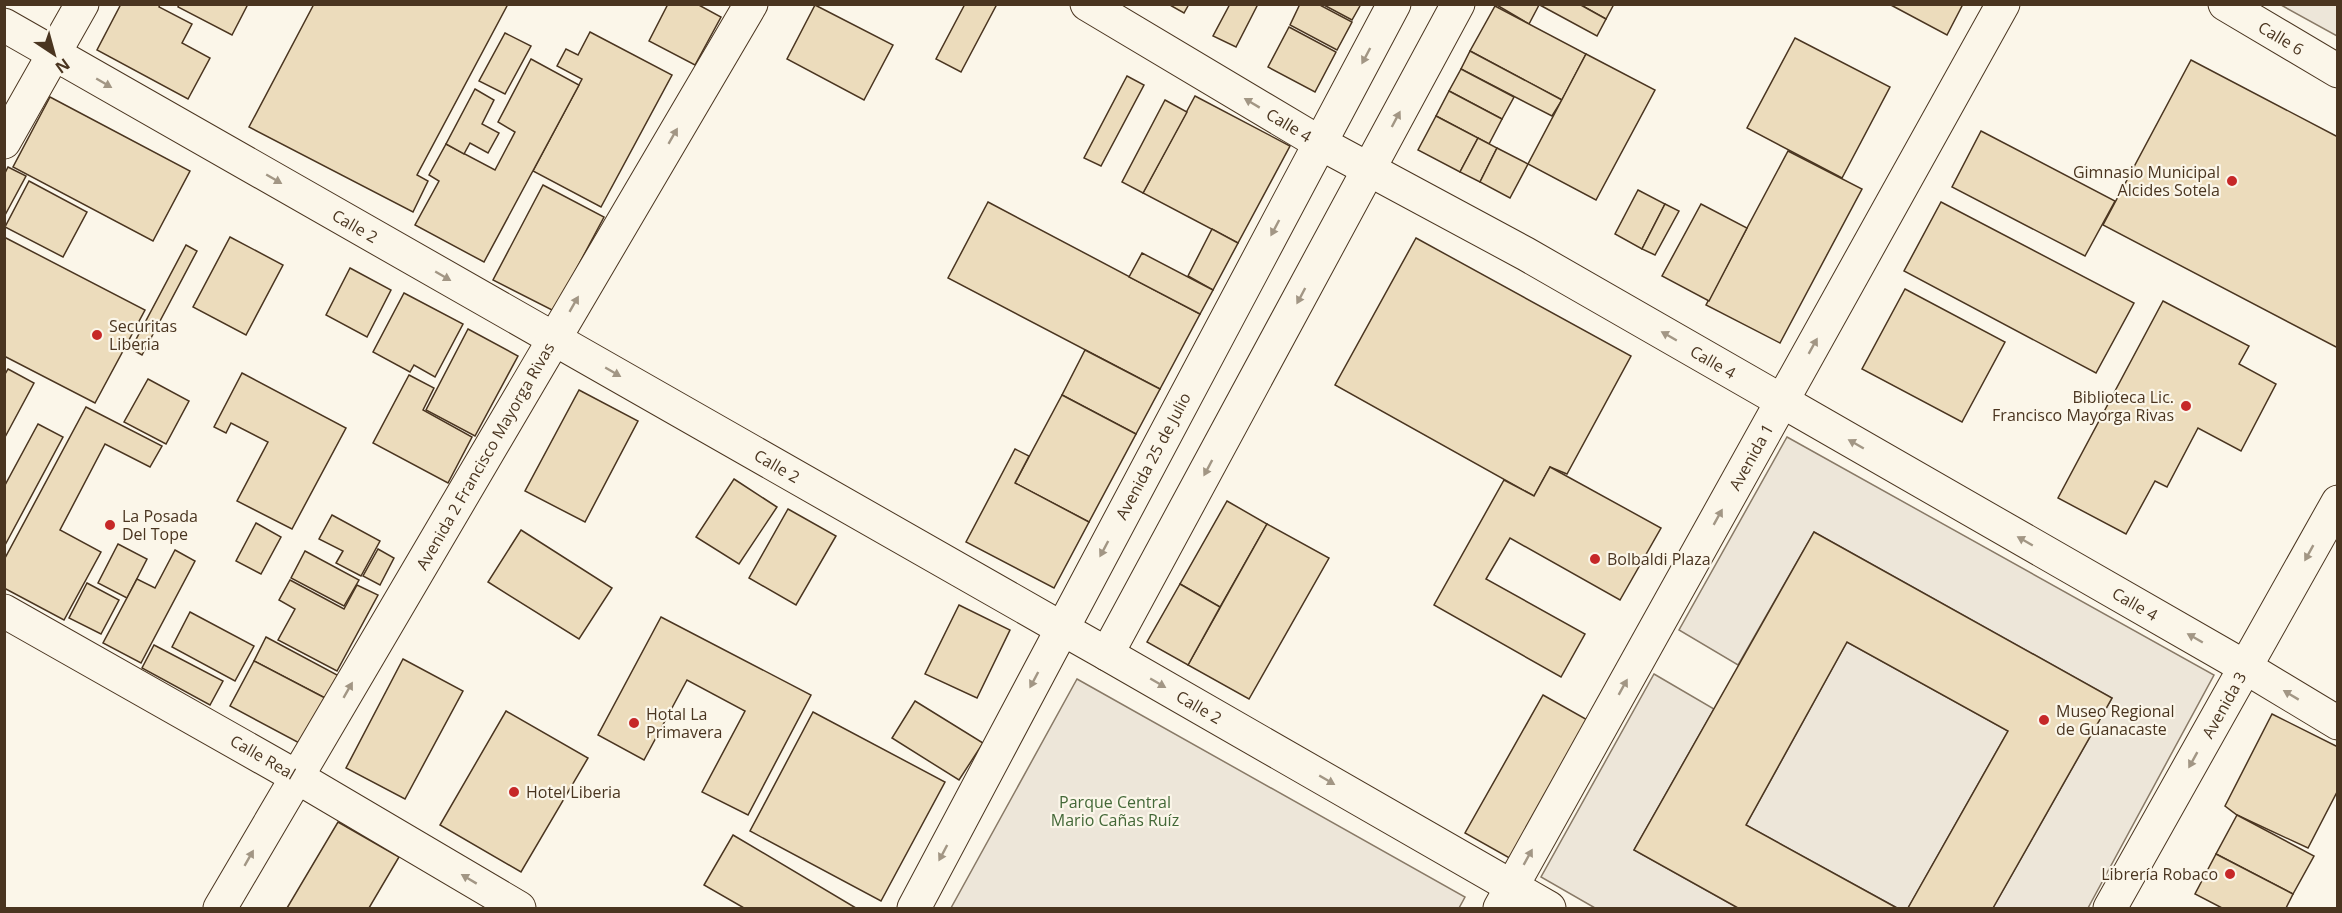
<svg xmlns="http://www.w3.org/2000/svg" width="2342" height="913" viewBox="0 0 2342 913" font-family="'Open Sans',sans-serif">
<style>
.green{fill:#ede6d9;stroke:#887966;stroke-width:1.5}
.building{fill:#ecdcbc;stroke:#4a3520;stroke-width:1.5}
.lines{fill:none;stroke-linecap:round;stroke-linejoin:round}
.street-casing{stroke:#4a3520;stroke-width:35}
.secondary-casing{stroke:#4a3520;stroke-width:35}
.street{stroke:#fbf6e9;stroke-width:33}
.secondary{stroke:#fbf6e9;stroke-width:33}
.oneway{fill:#a29684}
.poi-dot{fill:#c62828;stroke:#fbf6e9;stroke-width:2}
.labels{text-anchor:middle;stroke-width:4.5;stroke-linejoin:round;paint-order:stroke}
.street-label{font-size:16px;fill:#4a3520;stroke:#fbf6e9}
.poi-label{font-size:16px;fill:#4a3520;stroke:#fbf6e9;text-anchor:start}
.park-label{font-size:16px;fill:#436837;stroke:#fbf6e9}
</style>
<rect width="100%" height="100%" fill="#fbf6e9"/>
<g class="green">
<polygon points="2281,5 2337,5 2337,36"/>
<polygon points="1787,437 2214,675 2088,908 1993,908 2112,698 1814,532 1738,665 1679,630"/>
<polygon points="1847,642 2008,731 1908,908 1897,908 1746,825"/>
<polygon points="1654,674 1714,709 1634,850 1738,908 1595,908 1541,877"/>
<polygon points="1077,679 1465,897 1459,908 951,908"/>
</g>
<g class="building">
<polygon points="121,4 160,4 159,7 192,24 182,43 210,58 188,99 97,50"/>
<polygon points="179,4 248,4 232,35 178,7"/>
<polygon points="314,4 508,4 417,175 428,181 413,212 249,127"/>
<polygon points="668,4 697,4 721,17 695,65 649,41"/>
<polygon points="965,4 997,4 961,72 936,59"/>
<polygon points="1168,4 1189,4 1184,13"/>
<polygon points="1230,4 1258,4 1236,47 1213,36"/>
<polygon points="1300,4 1318,4 1352,22 1337,50 1290,25"/>
<polygon points="1322,4 1361,4 1352,20"/>
<polygon points="1495,4 1538,4 1539,5 1529,24"/>
<polygon points="1579,4 1614,4 1606,19"/>
<polygon points="1579,4 1606,19 1597,36 1538,4"/>
<polygon points="1889,4 1963,4 1947,35"/>
<polygon points="815,5 893,45 864,100 787,59"/>
<polygon points="1495,6 1586,54 1562,100 1470,51"/>
<polygon points="1289,27 1336,52 1315,92 1268,67"/>
<polygon points="590,32 672,75 601,207 533,171 582,79 557,66 566,49 578,55"/>
<polygon points="505,33 531,46 505,94 479,81"/>
<polygon points="1795,38 1890,87 1842,178 1747,128"/>
<polygon points="1470,51 1562,100 1552,116 1461,69"/>
<polygon points="1586,54 1655,90 1596,200 1528,164"/>
<polygon points="531,59 579,85 484,262 415,225 439,181 429,175 446,144 495,170 515,132 498,122"/>
<polygon points="2191,60 2338,137 2338,348 2103,225"/>
<polygon points="1461,69 1514,97 1502,119 1449,91"/>
<polygon points="1127,76 1144,85 1101,166 1084,158"/>
<polygon points="475,89 494,100 482,124 499,133 488,153 470,143 464,154 446,144"/>
<polygon points="1449,91 1502,119 1489,144 1436,116"/>
<polygon points="1195,96 1290,146 1238,243 1143,193"/>
<polygon points="50,97 190,171 153,241 13,167"/>
<polygon points="1165,100 1187,112 1143,193 1122,182"/>
<polygon points="1436,116 1478,138 1460,172 1418,150"/>
<polygon points="1981,131 2115,201 2085,256 1952,187"/>
<polygon points="1478,138 1497,148 1480,182 1460,172"/>
<polygon points="1497,148 1528,164 1510,198 1480,182"/>
<polygon points="1788,151 1862,189 1780,343 1706,305"/>
<polygon points="8,167 26,176 4,217 4,175"/>
<polygon points="29,181 87,212 63,257 5,227"/>
<polygon points="543,185 604,217 554,311 493,280"/>
<polygon points="1638,190 1665,204 1642,249 1615,234"/>
<polygon points="988,202 1200,314 1160,389 948,278"/>
<polygon points="1941,202 2134,303 2096,373 1904,271"/>
<polygon points="1665,204 1679,211 1655,255 1642,249"/>
<polygon points="1701,204 1747,228 1709,301 1662,276"/>
<polygon points="1212,229 1238,243 1213,290 1188,276"/>
<polygon points="4,237 145,310 95,403 4,356"/>
<polygon points="230,237 283,265 246,335 193,307"/>
<polygon points="1416,238 1631,356 1567,474 1550,467 1534,496 1335,385"/>
<polygon points="186,245 197,251 142,355 131,349"/>
<polygon points="1142,253 1213,290 1200,314 1129,277"/>
<polygon points="350,268 391,290 367,337 326,315"/>
<polygon points="1905,289 2005,342 1962,422 1862,369"/>
<polygon points="404,293 463,324 435,377 414,365 410,372 373,352"/>
<polygon points="2163,301 2249,346 2239,364 2276,384 2241,451 2198,428 2167,487 2155,481 2126,534 2058,498"/>
<polygon points="468,329 518,356 475,436 426,410"/>
<polygon points="1085,350 1160,389 1136,434 1062,395"/>
<polygon points="8,369 34,383 4,439 4,376"/>
<polygon points="242,373 346,428 292,529 237,501 268,442 231,423 226,433 214,427"/>
<polygon points="409,375 434,388 423,410 472,437 448,483 373,443"/>
<polygon points="148,379 189,401 166,444 124,422"/>
<polygon points="579,390 638,421 585,522 525,491"/>
<polygon points="1062,395 1136,434 1089,522 1015,483"/>
<polygon points="86,407 162,446 150,467 105,444 60,530 101,552 64,620 4,588 4,560"/>
<polygon points="38,424 63,437 4,547 4,487"/>
<polygon points="1015,449 1029,456 1015,483 1089,522 1054,588 966,542"/>
<polygon points="1550,467 1661,528 1620,600 1510,538 1486,579 1585,634 1561,677 1434,605 1504,480 1534,496"/>
<polygon points="734,479 777,507 739,564 696,537"/>
<polygon points="1227,501 1267,524 1220,607 1180,584"/>
<polygon points="788,509 836,536 796,605 749,578"/>
<polygon points="332,515 380,541 361,576 336,563 343,551 319,539"/>
<polygon points="256,523 281,537 261,574 236,561"/>
<polygon points="1267,524 1329,558 1249,699 1188,665"/>
<polygon points="521,530 612,588 579,639 488,582"/>
<polygon points="1814,532 2112,698 1993,908 1908,908 2008,731 1847,642 1746,825 1897,908 1738,908 1634,850"/>
<polygon points="118,544 147,559 127,598 98,583"/>
<polygon points="378,549 394,558 380,585 363,576"/>
<polygon points="175,550 195,561 141,663 103,643 137,579 155,588"/>
<polygon points="305,551 359,580 344,606 291,578"/>
<polygon points="290,580 344,609 357,585 378,595 337,671 278,640 295,609 279,600"/>
<polygon points="87,583 119,600 101,634 69,618"/>
<polygon points="1180,584 1220,607 1188,665 1147,642"/>
<polygon points="959,605 1010,630 977,698 925,674"/>
<polygon points="190,612 254,646 235,681 172,647"/>
<polygon points="661,617 811,695 748,815 702,792 745,711 687,680 644,760 598,735"/>
<polygon points="266,637 339,676 327,699 254,661"/>
<polygon points="154,645 223,681 210,705 142,668"/>
<polygon points="403,659 463,691 405,799 346,768"/>
<polygon points="254,661 327,699 303,745 230,706"/>
<polygon points="1543,695 1591,722 1513,860 1465,833"/>
<polygon points="915,701 983,743 959,780 892,738"/>
<polygon points="506,711 588,758 521,872 440,825"/>
<polygon points="813,712 945,782 881,901 750,831"/>
<polygon points="2272,714 2338,747 2338,790 2308,848 2237,815 2225,806"/>
<polygon points="2237,815 2314,856 2293,894 2216,854"/>
<polygon points="338,822 399,857 369,908 287,908"/>
<polygon points="733,835 856,908 744,908 704,885"/>
<polygon points="2216,854 2293,894 2286,908 2222,908 2195,894"/>
</g>
<g class="lines">
<g class="street-casing">
<g id="street">
<polyline points="1087,4 1320,143 1526,254 2245,667 2338,723"/>
<polyline points="2225,4 2338,71"/>
<polyline points="4,25 1061,628"/>
<polyline points="4,142 82,4"/>
<polyline points="1107,654 1549,908"/>
<polyline points="220,908 751,4"/>
<polyline points="2110,908 2338,502"/>
</g>
</g>
<g class="secondary-casing">
<g id="secondary">
<polyline points="4,611 297,777 519,908"/>
<polyline points="1061,628 1107,654 1458,4"/>
<polyline points="914,908 1394,4"/>
<polyline points="1500,908 2003,4"/>
</g>
</g>
<use href="#street" class="street"/>
<use href="#secondary" class="secondary"/>
</g>
<defs><path id="oneway-solid" d="M-6-.8H1V-3.2L6.5 0L1 3.2V.8H-6Z" transform="scale(1.5)"/></defs>
<g class="oneway">
<use href="#oneway-solid" transform="translate(1366 56) rotate(118)"/>
<use href="#oneway-solid" transform="translate(104 83) rotate(30)"/>
<use href="#oneway-solid" transform="translate(1252 103) rotate(-149)"/>
<use href="#oneway-solid" transform="translate(1396 119) rotate(-62)"/>
<use href="#oneway-solid" transform="translate(673 136) rotate(-60)"/>
<use href="#oneway-solid" transform="translate(274 179) rotate(30)"/>
<use href="#oneway-solid" transform="translate(1275 228) rotate(118)"/>
<use href="#oneway-solid" transform="translate(443 276) rotate(30)"/>
<use href="#oneway-solid" transform="translate(1301 296) rotate(118)"/>
<use href="#oneway-solid" transform="translate(574 304) rotate(-60)"/>
<use href="#oneway-solid" transform="translate(1669 336) rotate(-150)"/>
<use href="#oneway-solid" transform="translate(1813 346) rotate(-61)"/>
<use href="#oneway-solid" transform="translate(613 372) rotate(30)"/>
<use href="#oneway-solid" transform="translate(1856 444) rotate(-150)"/>
<use href="#oneway-solid" transform="translate(1208 468) rotate(118)"/>
<use href="#oneway-solid" transform="translate(1718 517) rotate(-61)"/>
<use href="#oneway-solid" transform="translate(2025 541) rotate(-150)"/>
<use href="#oneway-solid" transform="translate(1104 549) rotate(118)"/>
<use href="#oneway-solid" transform="translate(2309 553) rotate(119)"/>
<use href="#oneway-solid" transform="translate(2195 638) rotate(-150)"/>
<use href="#oneway-solid" transform="translate(1034 680) rotate(118)"/>
<use href="#oneway-solid" transform="translate(1158 683) rotate(30)"/>
<use href="#oneway-solid" transform="translate(1623 687) rotate(-61)"/>
<use href="#oneway-solid" transform="translate(348 690) rotate(-60)"/>
<use href="#oneway-solid" transform="translate(2291 695) rotate(-149)"/>
<use href="#oneway-solid" transform="translate(2193 760) rotate(119)"/>
<use href="#oneway-solid" transform="translate(1327 780) rotate(30)"/>
<use href="#oneway-solid" transform="translate(943 853) rotate(118)"/>
<use href="#oneway-solid" transform="translate(1528 857) rotate(-61)"/>
<use href="#oneway-solid" transform="translate(249 858) rotate(-60)"/>
<use href="#oneway-solid" transform="translate(469 879) rotate(-149)"/>
</g>
<g class="poi-dot">
<circle cx="2232" cy="181" r="6"/>
<circle cx="97" cy="335" r="6"/>
<circle cx="2186" cy="406" r="6"/>
<circle cx="110" cy="525" r="6"/>
<circle cx="1595" cy="559" r="6"/>
<circle cx="2044" cy="720" r="6"/>
<circle cx="634" cy="723" r="6"/>
<circle cx="514" cy="792" r="6"/>
<circle cx="2230" cy="874" r="6"/>
</g>
<g class="labels">
<g class="street-label">
<text transform="translate(2281 38) rotate(31)" y="6">Calle 6</text>
<text transform="translate(1289 125) rotate(31)" y="6">Calle 4</text>
<text transform="translate(355 226) rotate(30)" y="6">Calle 2</text>
<text transform="translate(1713 362) rotate(30)" y="6">Calle 4</text>
<text transform="translate(485 456) rotate(-60)" y="6">Avenida 2 Francisco Mayorga Rivas</text>
<text transform="translate(1153 456) rotate(-62)" y="6">Avenida 25 de Julio</text>
<text transform="translate(1751 457) rotate(-61)" y="6">Avenida 1</text>
<text transform="translate(777 466) rotate(30)" y="6">Calle 2</text>
<text transform="translate(2135 604) rotate(30)" y="6">Calle 4</text>
<text transform="translate(2224 705) rotate(-61)" y="6">Avenida 3</text>
<text transform="translate(1199 707) rotate(30)" y="6">Calle 2</text>
<text transform="translate(263 757) rotate(30)" y="6">Calle Real</text>
</g>
<g class="poi-label">
<text x="2220" y="178" text-anchor="end">Gimnasio Municipal<tspan x="2220" dy="18">Alcides Sotela</tspan></text>
<text x="109" y="332">Securitas<tspan x="109" dy="18">Liberia</tspan></text>
<text x="2174" y="403" text-anchor="end">Biblioteca Lic.<tspan x="2174" dy="18">Francisco Mayorga Rivas</tspan></text>
<text x="122" y="522">La Posada<tspan x="122" dy="18">Del Tope</tspan></text>
<text x="1607" y="565">Bolbaldi Plaza</text>
<text x="2056" y="717">Museo Regional<tspan x="2056" dy="18">de Guanacaste</tspan></text>
<text x="646" y="720">Hotal La<tspan x="646" dy="18">Primavera</tspan></text>
<text x="526" y="798">Hotel Liberia</text>
<text x="2218" y="880" text-anchor="end">Librería Robaco</text>
</g>
<g class="park-label">
<text x="1115" y="808">Parque Central<tspan x="1115" dy="18">Mario Cañas Ruíz</tspan></text>
</g>
</g>
<rect width="2342" height="913" fill="none" stroke="#4a3520" stroke-width="12"/>
<g transform="translate(54 54) rotate(144)" stroke="#fbf6e9" stroke-width="4.5" paint-order="stroke">
<path d="M0-4.5L10 22L0 15L-10 22Z" fill="#4a3520"/>
<text y="-9" font-size="16" font-weight="bold" text-anchor="middle" fill="#4a3520">N</text>
</g>
</svg>
